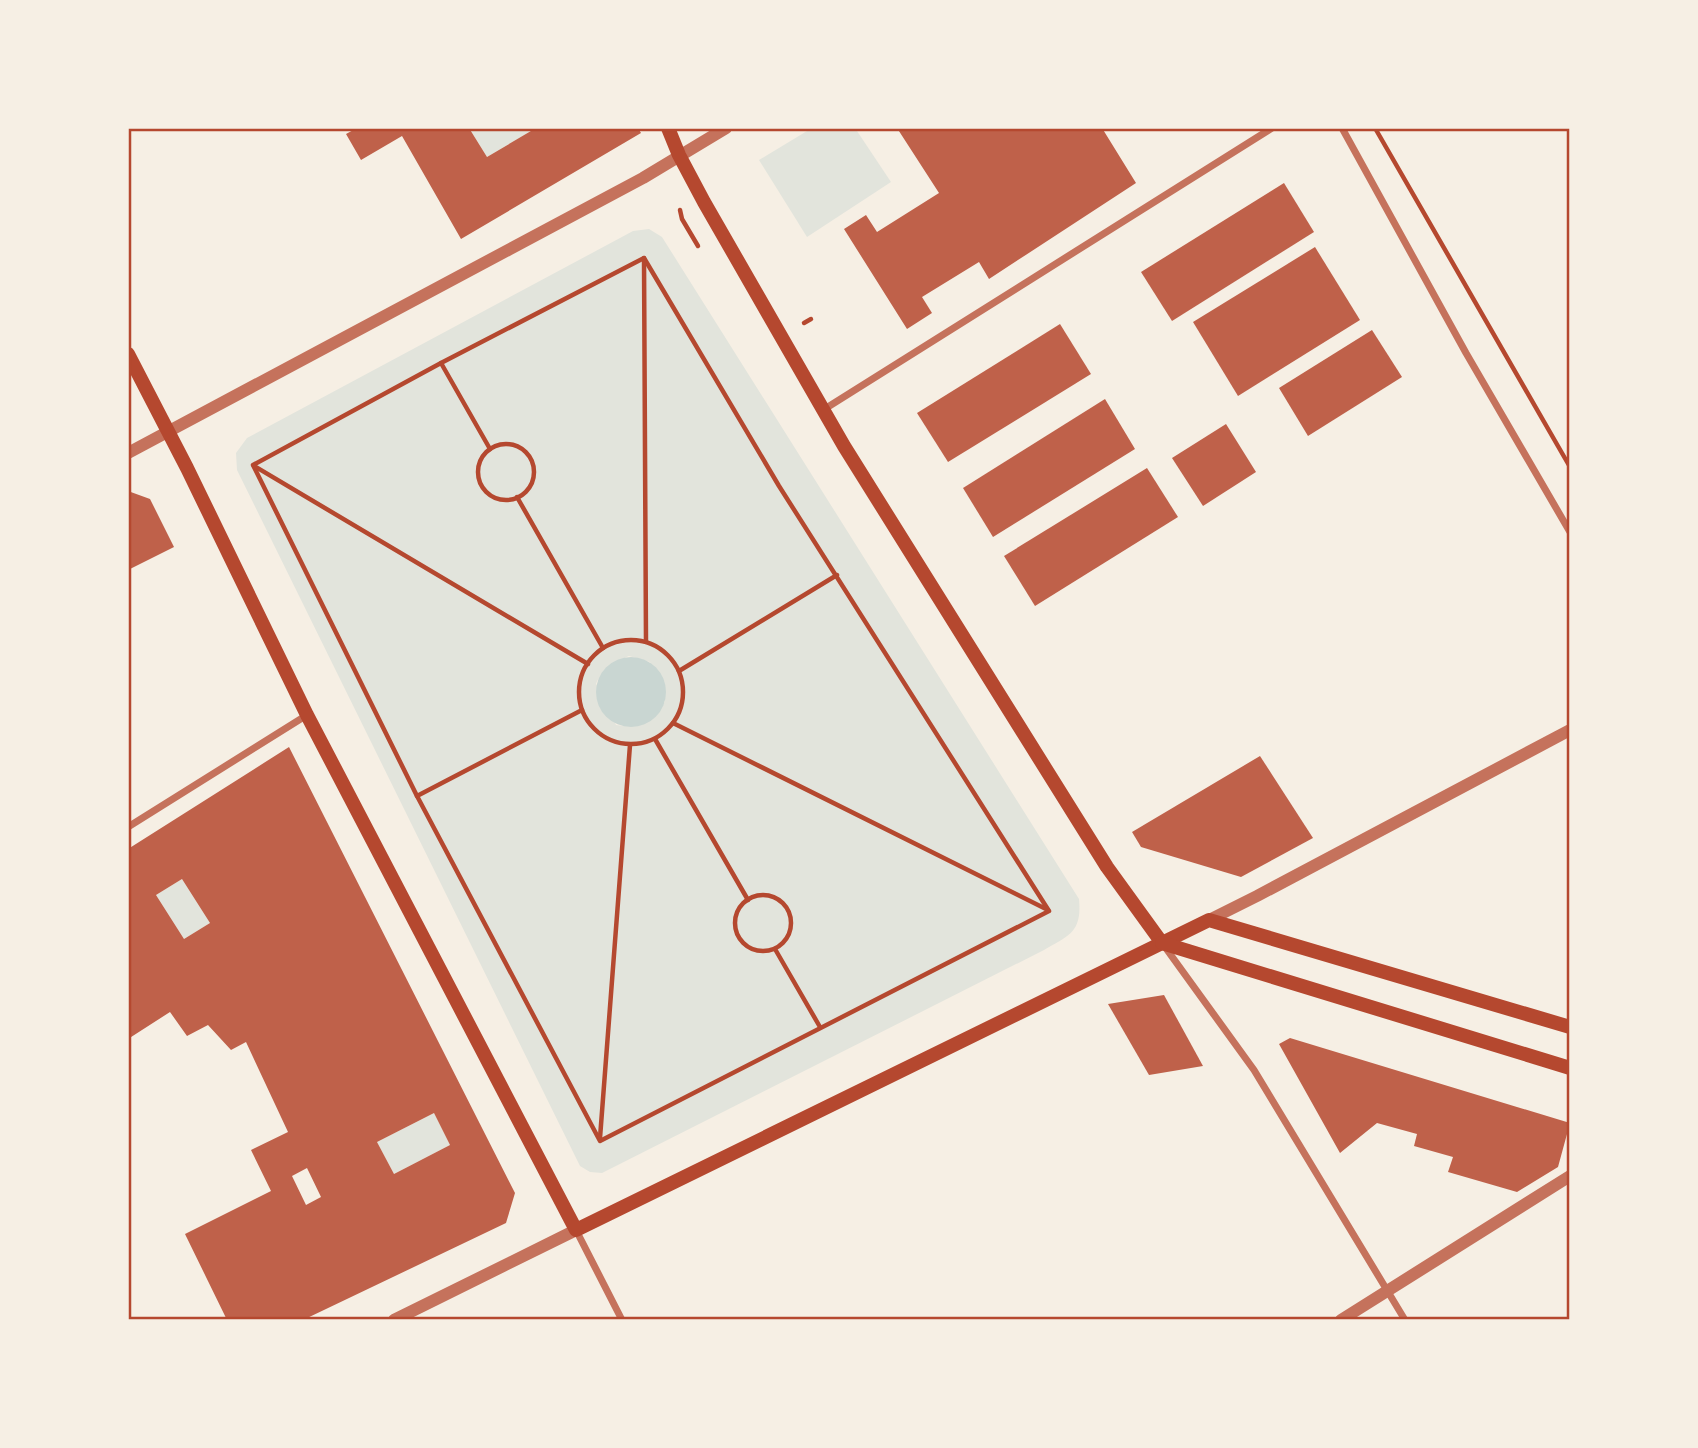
<svg xmlns="http://www.w3.org/2000/svg" width="1698" height="1448" viewBox="0 0 1698 1448" font-family="Rubik,sans-serif">
<style>
.green{fill:#e2e4dc;fill-rule:evenodd}
.water{fill:#c9d6d2}
.building{fill:#bf614a;fill-rule:evenodd}
.lines{fill:none;stroke-linecap:round;stroke-linejoin:round}
.path{stroke:#b5482f;stroke-width:4.5}
.minor{stroke:#c5725c;stroke-width:7}
.tertiary{stroke:#c5725c;stroke-width:12}
.secondary{stroke:#b5482f;stroke-width:14}
.neatline{fill:none;stroke:#b5482f;stroke-width:2.5}
</style>
<rect width="100%" height="100%" fill="#f6efe4"/>
<g class="green">
<polygon points="469,128 536,128 487,157"/>
<polygon points="812,128 855,128 891,182 807,237 759,160"/>
<path d="M649,229L662,237L1079,899C1082,932 1070,935 1044,950L602,1173L590,1172L580,1166L237,470L236,453L247,438L620,238L633,231ZM629,656L650,662L665,701C655,723 639,729 616,725L596,684C603,667 613,663 629,656Z"/>
<polygon points="182,879 210,923 184,939 156,895"/>
<polygon points="434,1113 450,1145 394,1174 377,1142"/>
</g>
<circle class="water" cx="631" cy="692" r="35"/>
<g class="building">
<polygon points="357,128 469,128 487,157 536,128 638,128 641,133 461,239 402,136 361,160 346,134"/>
<polygon points="897,128 1102,128 1136,183 989,279 979,262 922,297 932,313 907,329 844,229 866,215 877,232 939,193"/>
<polygon points="1284,183 1314,232 1172,321 1141,272"/>
<polygon points="1315,247 1360,320 1238,396 1193,322"/>
<polygon points="1060,324 1091,374 948,462 917,413"/>
<polygon points="1372,330 1402,377 1308,436 1279,388"/>
<polygon points="1105,399 1135,449 993,537 963,488"/>
<polygon points="1226,424 1256,472 1203,506 1172,458"/>
<polygon points="1147,468 1178,517 1035,606 1004,556"/>
<polygon points="128,491 150,499 174,547 128,570"/>
<path d="M289,747L515,1193L506,1223L303,1320H227L185,1234L271,1191L251,1150L288,1132L246,1042L231,1050L208,1025L187,1036L170,1012L128,1039V849ZM182,879L210,923L184,939L156,895ZM434,1113L450,1145L394,1174L377,1142ZM307,1168L321,1197L306,1205L292,1176Z"/>
<polygon points="1260,756 1313,838 1241,877 1141,847 1132,832"/>
<polygon points="1164,995 1203,1066 1149,1075 1108,1004"/>
<polygon points="1290,1038 1570,1123 1558,1167 1517,1192 1448,1172 1453,1157 1414,1146 1417,1134 1377,1123 1340,1153 1279,1044"/>
</g>
<g class="lines">
<g class="path">
<polyline points="1375,128 1570,467"/>
<polyline points="680,210 682,219 698,246"/>
<polygon points="644,258 779,486 1049,911 600,1141 417,796 253,465 441,363"/>
<polyline points="644,258 646,642"/>
<polyline points="804,323 811,319"/>
<polyline points="441,363 490,449"/>
<circle cx="506" cy="472" r="28"/>
<polyline points="254,466 588,664"/>
<polyline points="517,497 603,648"/>
<circle cx="631" cy="692" r="52"/>
<polyline points="679,671 837,575"/>
<polyline points="673,723 1048,910"/>
<polyline points="655,739 748,900"/>
<polyline points="417,796 582,710"/>
<circle cx="763" cy="923" r="28"/>
<polyline points="775,949 820,1027"/>
<polyline points="600,1138 630,745"/>
</g>
<g class="minor">
<polyline points="1342,128 1466,353 1570,532"/>
<polyline points="823,410 1272,128"/>
<polyline points="128,827 307,715"/>
<polyline points="1165,947 1254,1070 1405,1320"/>
<polyline points="576,1230 622,1320"/>
</g>
<g class="tertiary">
<polyline points="128,453 643,178 726,128"/>
<polyline points="1209,920 1257,896 1570,730"/>
<polyline points="394,1320 576,1230"/>
<polyline points="1341,1320 1570,1176"/>
</g>
<g class="secondary">
<polyline points="668,128 679,155 704,202 844,446 1107,867 1162,943"/>
<polyline points="128,354 187,468 307,715 576,1230 1209,920 1570,1027"/>
<polyline points="1162,943 1570,1068"/>
</g>
</g>
<rect width="1698" height="1448" fill="none" stroke="#f6efe4" stroke-width="259"/>
<rect x="130" y="130" width="1438" height="1188" class="neatline"/>
</svg>
